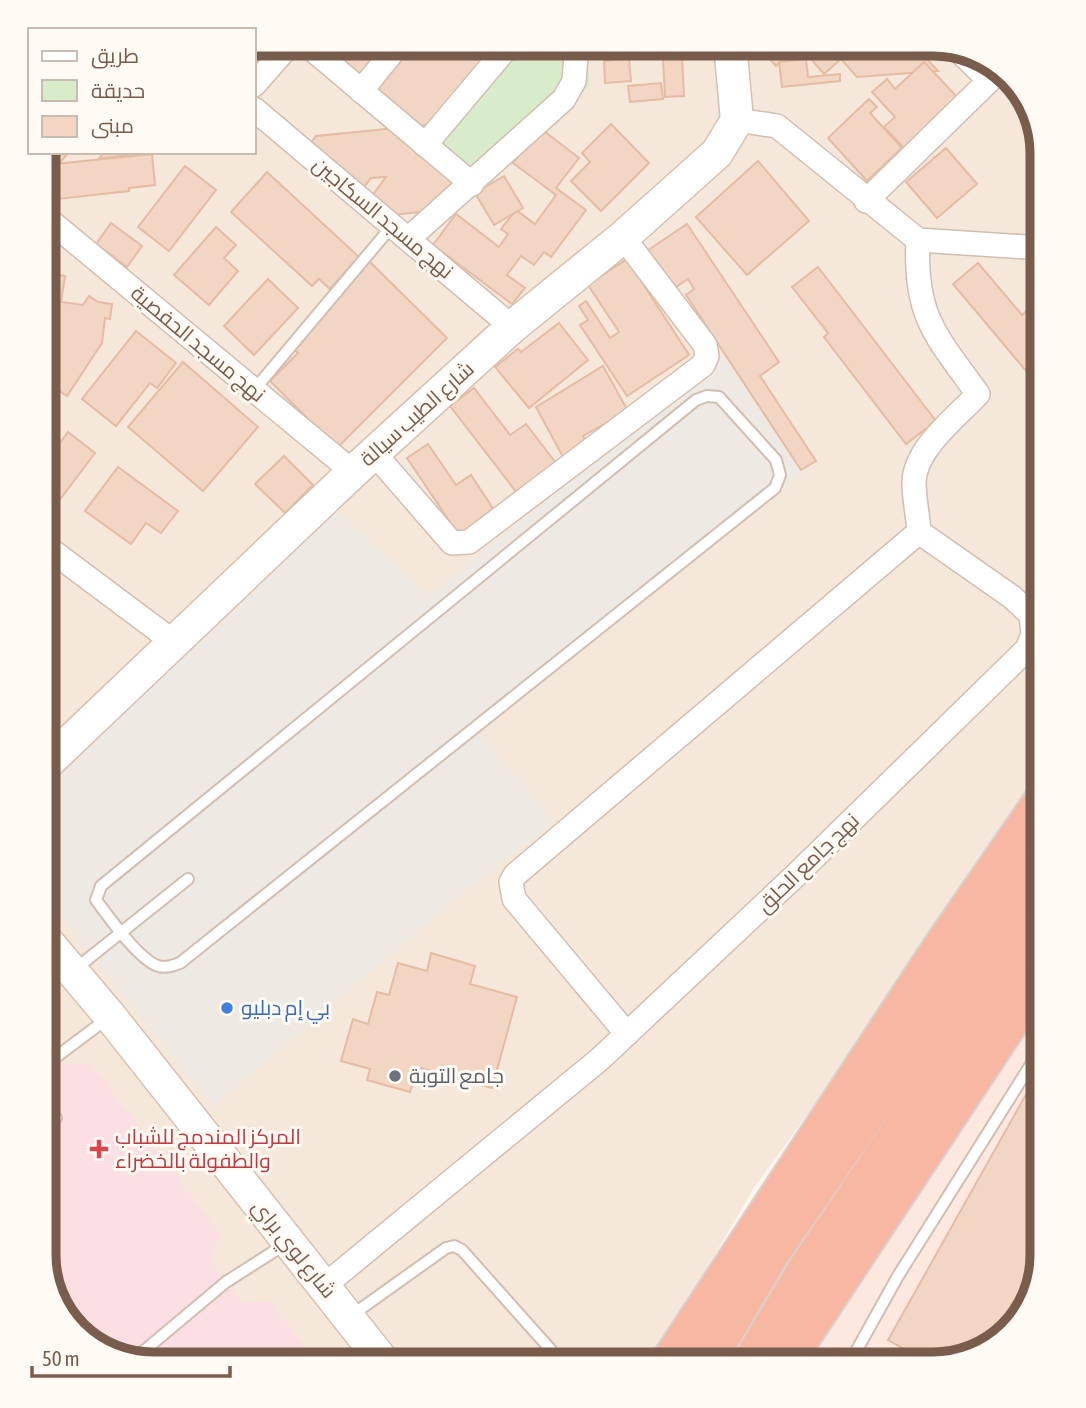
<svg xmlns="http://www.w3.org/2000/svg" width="1086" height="1408" viewBox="0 0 1086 1408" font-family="'Asap Condensed',Cairo,sans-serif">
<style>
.residential{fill:#f5e8da}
.commercial{fill:#fde8e0}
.industrial{fill:#efe9e4}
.medical{fill:#fbdfe3}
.green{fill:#d8ecc9}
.building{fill:#f3d5c3;stroke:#e6bba3;stroke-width:2}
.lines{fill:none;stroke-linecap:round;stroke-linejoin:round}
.lane-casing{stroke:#d1beb0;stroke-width:14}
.street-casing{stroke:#d1beb0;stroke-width:26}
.secondary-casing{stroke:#d6c0b0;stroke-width:35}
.highway-casing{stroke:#dad1cd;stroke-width:42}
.lane{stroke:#fff;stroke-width:10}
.street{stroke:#fff;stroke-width:23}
.secondary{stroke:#fff;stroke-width:32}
.highway{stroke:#f7b7a3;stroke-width:38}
.shop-dot{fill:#3f7fe0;stroke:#fffaf3;stroke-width:2.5}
.worship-dot{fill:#6b7280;stroke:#fffaf3;stroke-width:2.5}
.health-dot{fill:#e0444e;stroke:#fffaf3;stroke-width:2.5}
.labels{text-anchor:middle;stroke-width:6;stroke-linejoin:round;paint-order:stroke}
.street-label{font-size:21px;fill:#7a5c4d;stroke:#fffaf3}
.shop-label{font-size:21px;fill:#366cbe;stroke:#fffaf3;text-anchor:start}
.worship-label{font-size:21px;fill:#5b616d;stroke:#fffaf3;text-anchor:start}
.health-label{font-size:21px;fill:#be3a42;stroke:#fffaf3;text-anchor:start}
.rim{fill:none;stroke:#7a5c4d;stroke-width:9}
</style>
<rect width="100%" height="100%" fill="#fdf6ec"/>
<polygon class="residential" points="254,44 939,44 987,58 1024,93 1042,153 1042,792 755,1186 651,1364 147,1364 98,1349 62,1315 44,1255 44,152 254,152"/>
<polygon class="commercial" points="1042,933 1042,1255 1028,1309 993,1346 933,1364 753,1364"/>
<polygon class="industrial" points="727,354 816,462 479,734 555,821 463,893 214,1106 44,895 44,785 337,510 429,595"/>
<polygon class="medical" points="44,1012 60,1032 52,1049 64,1064 91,1064 220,1234 211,1262 242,1303 270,1301 316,1364 147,1364 98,1349 62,1315 44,1255"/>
<polygon class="green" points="499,44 586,44 590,85 475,194 415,147"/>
<g class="building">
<polygon points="254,44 278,44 254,73"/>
<polygon points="316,44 349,45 500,44 451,120 415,127"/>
<polygon points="588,44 621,44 622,58 599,59 598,46 588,47"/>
<polygon points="756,44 913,44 938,71 857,77 841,59 824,74 799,45 776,66"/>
<polygon points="682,57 684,96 665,97 663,58"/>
<polygon points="629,59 631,81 605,83 604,61"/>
<polygon points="806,59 808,77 840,74 840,81 782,87 779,62"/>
<polygon points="924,62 958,98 904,148 884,127 895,117 872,92 887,79 895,89"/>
<polygon points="661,83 663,99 630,102 628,86"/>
<polygon points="869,99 877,107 870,113 902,148 867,181 828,138"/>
<polygon points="611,124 649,163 601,211 571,181 590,162 582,153"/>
<polygon points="396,128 462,188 409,226 420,212 393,215 371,197 386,177 371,178 361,191 307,148 316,136"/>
<polygon points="540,128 579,158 556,188 586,210 551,257 544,252 534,265 521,256 507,275 525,288 512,304 433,245 456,214 499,247 508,234 501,229 516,210 535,224 556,195 513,163"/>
<polygon points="946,148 977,184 937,218 906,182"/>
<polygon points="44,152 69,152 46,179 44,177"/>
<polygon points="104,152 149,152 99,159"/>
<polygon points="152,154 155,185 129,188 129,191 49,200 45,165"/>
<polygon points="758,161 809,221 747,275 696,217"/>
<polygon points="185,166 216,190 169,251 138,227"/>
<polygon points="267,172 359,257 330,289 319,279 312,286 231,212"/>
<polygon points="504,176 523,208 494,225 475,193"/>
<polygon points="111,223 142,246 127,267 96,244"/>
<polygon points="687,224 779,362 760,376 816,461 801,470 686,295 694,289 688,279 670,291 644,253"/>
<polygon points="216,227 236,245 224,258 238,271 209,305 174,275"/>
<polygon points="627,259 689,355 627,396 580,325 588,320 579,306 586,301 610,338 619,332 588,285"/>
<polygon points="369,261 447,338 337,448 270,381 298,353 287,343"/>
<polygon points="978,263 1022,315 1031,307 1042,320 1042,390 953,284"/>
<polygon points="818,267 936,421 906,444 824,337 828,333 792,287"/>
<polygon points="44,272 65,276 61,302 83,305 89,296 98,302 112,304 110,319 105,318 102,343 67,396 44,381 44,353 56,334 44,326"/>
<polygon points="268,279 298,308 254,355 224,326"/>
<polygon points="559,323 588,360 529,408 495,367 518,349 521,352"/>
<polygon points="136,331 176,363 157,388 150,383 116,426 82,399"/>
<polygon points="183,362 258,427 203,491 128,427"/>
<polygon points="603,366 628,411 583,436 587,444 563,457 536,407"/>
<polygon points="474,388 510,435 526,424 556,463 517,493 450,406"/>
<polygon points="68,432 95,453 58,502 44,491 44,465"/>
<polygon points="428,444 456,485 471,475 496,513 460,537 407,458"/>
<polygon points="284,456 313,485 285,513 255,484"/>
<polygon points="118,467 178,511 161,533 146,523 131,544 85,511"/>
<polygon points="431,953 475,966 470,984 517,997 492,1088 417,1067 410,1092 367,1080 370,1069 341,1061 353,1019 368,1024 377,992 389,995 398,963 427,971"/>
<polygon points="1042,1066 1042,1255 1028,1309 993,1346 933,1364 893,1364 902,1348 888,1340"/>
</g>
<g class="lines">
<g class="lane-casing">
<g id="lane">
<polyline points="254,390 392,226"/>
<path d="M707,396L719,397L776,460L780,475L775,488L180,963C172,966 166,968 158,966C138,959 109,917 96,900L101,886L696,400Z"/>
<polyline points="74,970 188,879"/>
<polyline points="44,1066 108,1018"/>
<polyline points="44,1127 56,1118 44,1101"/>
<polyline points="352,1315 446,1248 454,1246 462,1250 551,1350"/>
<polyline points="133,1360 226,1282 287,1243"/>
<polyline points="849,1364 898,1276 1040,1050"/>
</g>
</g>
<g class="street-casing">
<g id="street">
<polyline points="306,44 472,184"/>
<polyline points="958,50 989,80"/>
<polyline points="254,85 290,44"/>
<polyline points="361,91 399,44"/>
<polyline points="254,109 512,327"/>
<polyline points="737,120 777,126 918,240 1042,248"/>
<polyline points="425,145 510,44"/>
<polyline points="866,201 1000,70"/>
<polyline points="44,216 353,472"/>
<polyline points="408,239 564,99 574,81 577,44"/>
<polyline points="374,453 452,543 469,542 703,365 707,356 705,345 623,237"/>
<polyline points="44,545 175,643"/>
<polyline points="627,1034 514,899 511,882 515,875 919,532"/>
<path d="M325,1285L600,1059L797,874L1027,649L1033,634L1031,615L1012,597L919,532C918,516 914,499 914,482C915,448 957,417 978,394C936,336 914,316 918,240"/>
</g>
</g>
<g class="secondary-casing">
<g id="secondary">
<polyline points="44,766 353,472 512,327 623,237 717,153 737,120 730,44"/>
<polyline points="44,938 110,1016 385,1364"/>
</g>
</g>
<g class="highway-casing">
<g id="highway">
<polyline points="669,1364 942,948 1042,803"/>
<polyline points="705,1364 768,1256 1042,859"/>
<polyline points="751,1364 807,1270 1042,922"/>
<polyline points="783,1364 1042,972"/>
</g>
</g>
<use href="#lane" class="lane"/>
<use href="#street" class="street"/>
<use href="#secondary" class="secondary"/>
<use href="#highway" class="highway"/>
</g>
<circle class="shop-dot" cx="227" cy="1008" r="7"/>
<circle class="worship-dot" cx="395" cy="1076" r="7"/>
<path class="health-dot" d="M95.5 1138.5h7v7h7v7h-7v7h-7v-7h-7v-7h7z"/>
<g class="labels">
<g class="street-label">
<text transform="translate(383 218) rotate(40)" y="7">نهج مسجد السكاجين</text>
<text transform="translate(198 344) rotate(40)" y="7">نهج مسجد الحفصية</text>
<text transform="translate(417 414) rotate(-42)" y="7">شارع الطيب سيالة</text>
<text transform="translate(808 863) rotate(-44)" y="7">نهج جامع الحلق</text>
<text transform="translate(294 1249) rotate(51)" y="7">شارع لوي براي</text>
</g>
<g class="shop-label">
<text x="241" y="1015">بي إم دبليو</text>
</g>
<g class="worship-label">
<text x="409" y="1083">جامع التوبة</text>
</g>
<g class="health-label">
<text x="115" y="1144">المركز المندمج للشباب<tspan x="115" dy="24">والطفولة بالخضراء</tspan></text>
</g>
</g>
<path d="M0 0H1086V1408H0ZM153 56H933A97 97 0 0 1 1030 153V1255A97 97 0 0 1 933 1352H153A97 97 0 0 1 56 1255V153A97 97 0 0 1 153 56Z" fill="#fffaf3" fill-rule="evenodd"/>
<path class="rim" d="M153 56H933A97 97 0 0 1 1030 153V1255A97 97 0 0 1 933 1352H153A97 97 0 0 1 56 1255V153A97 97 0 0 1 153 56Z"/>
<rect x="28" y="28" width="228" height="126" fill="#fffaf3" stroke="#cabbb1" stroke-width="2"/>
<rect x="42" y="51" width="35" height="10" fill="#ffffff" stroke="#cabbb1" stroke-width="2"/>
<text x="91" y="63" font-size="21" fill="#7a5c4d">طريق</text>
<rect x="42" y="80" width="35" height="21" fill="#d8ecc9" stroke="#cabbb1" stroke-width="2"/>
<text x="91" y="98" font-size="21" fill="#7a5c4d">حديقة</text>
<rect x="42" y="116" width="35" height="21" fill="#f3d5c3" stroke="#cabbb1" stroke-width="2"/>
<text x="91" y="133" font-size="21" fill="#7a5c4d">مبنى</text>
<path d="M32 1366v10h198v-10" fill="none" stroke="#7a5c4d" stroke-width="3.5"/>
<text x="42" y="1366" font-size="21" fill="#7a5c4d" stroke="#fffaf3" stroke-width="5" paint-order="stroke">50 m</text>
</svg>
